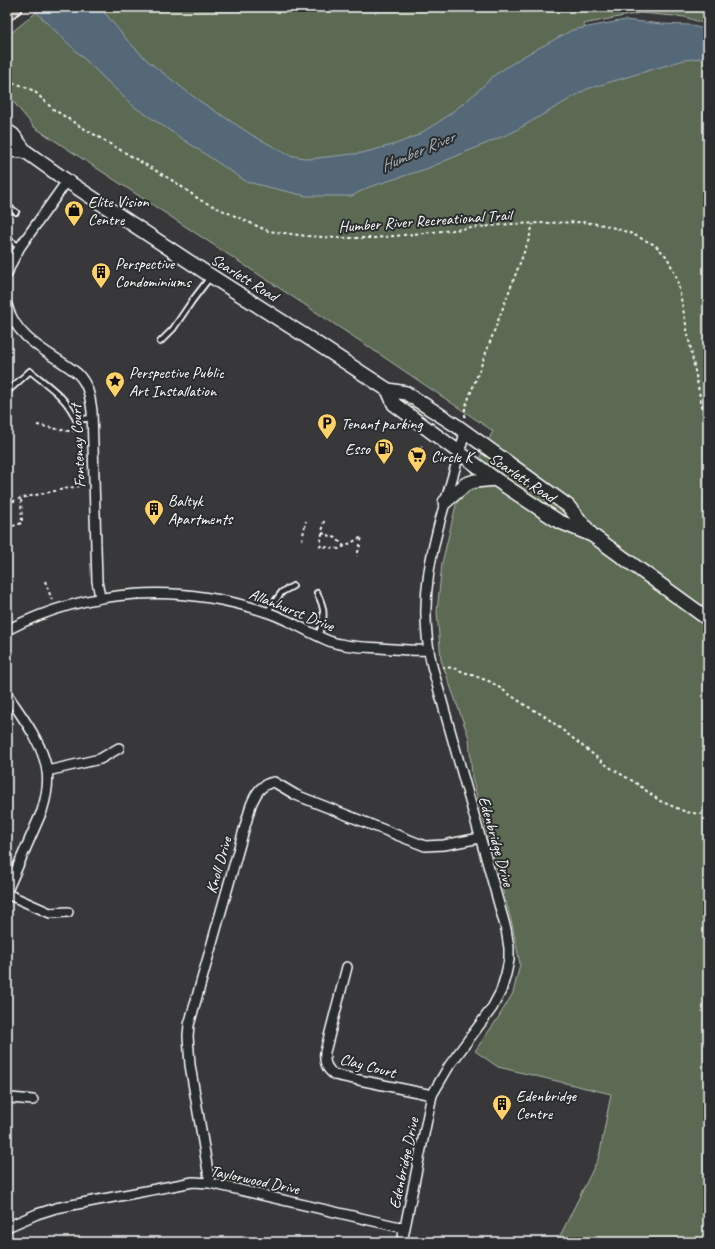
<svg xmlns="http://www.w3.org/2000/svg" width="715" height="1249" viewBox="0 0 715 1249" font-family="Caveat,sans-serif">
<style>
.green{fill:#5b6a53;stroke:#adb4a9}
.water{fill:#546777;stroke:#98a4ad}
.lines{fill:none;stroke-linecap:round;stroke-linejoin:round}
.lane-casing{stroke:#fff;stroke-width:8}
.street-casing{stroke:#fff;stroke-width:12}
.secondary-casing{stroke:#fff;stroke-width:16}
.primary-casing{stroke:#fff;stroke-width:17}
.path{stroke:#fff;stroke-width:2;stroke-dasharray:3 3;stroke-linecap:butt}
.lane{stroke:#2a2d2e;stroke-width:4.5}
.street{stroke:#2a2d2e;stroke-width:9}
.secondary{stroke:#2a2d2e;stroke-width:13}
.primary{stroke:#726b5a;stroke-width:14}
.labels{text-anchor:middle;stroke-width:4;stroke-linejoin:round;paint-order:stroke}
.poi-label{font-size:16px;fill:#fff;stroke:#2a2d2e;text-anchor:start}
.street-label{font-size:16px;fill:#fff;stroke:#2a2d2e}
.water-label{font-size:17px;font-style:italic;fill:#aab3bb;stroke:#2a2d2e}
</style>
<rect width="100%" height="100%" fill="#38383b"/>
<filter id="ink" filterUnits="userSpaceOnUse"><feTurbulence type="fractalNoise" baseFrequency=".025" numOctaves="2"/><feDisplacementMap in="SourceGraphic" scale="8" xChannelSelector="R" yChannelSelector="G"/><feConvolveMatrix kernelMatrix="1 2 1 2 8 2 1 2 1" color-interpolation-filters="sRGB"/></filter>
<g filter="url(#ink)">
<polygon class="green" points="43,7 708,7 708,25 685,17 640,13 583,24 617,71 708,55 708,1242 557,1242 599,1157 611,1094 498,1067 475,1051 498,1018 513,993 520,964 512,924 472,778 469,738 441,660 437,612 442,563 456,505 493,431 363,343 34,127 7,94 7,36"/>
<polygon class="water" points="32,7 100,7 127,40 149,62 198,100 252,135 289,155 309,159 362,153 396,144 416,136 443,119 470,98 496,74 524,56 572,30 625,20 662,24 689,25 708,30 708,59 702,58 684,60 587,89 513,132 426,169 369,187 352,196 306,196 247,182 133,106 44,20"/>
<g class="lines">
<g class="lane-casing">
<g id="lane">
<polyline points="7,206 16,212"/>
<polyline points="7,239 20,247"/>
<polyline points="7,328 14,322"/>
<polyline points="160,342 173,329 192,301 211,276"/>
<path d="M7,392L30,371C47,385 68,398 76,420L92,418"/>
<path d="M317,593C326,610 325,618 318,636"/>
<polyline points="267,612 282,592 293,586"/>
</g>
</g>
<g class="street-casing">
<g id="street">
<polyline points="7,274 11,264 20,247 67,181"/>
<path d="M7,305C17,341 50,352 77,373C88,384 90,396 92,411L97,581L100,597"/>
<path d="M7,630C90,587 181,583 269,613C290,620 309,633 329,641C345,647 364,647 380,648C397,649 411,651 429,650"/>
<path d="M7,694C22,717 43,743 47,771C49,784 46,798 42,811L7,891"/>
<polyline points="47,771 100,759 119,748"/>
<polyline points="7,894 50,913 68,912"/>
<path d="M347,967L325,1052C324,1062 326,1069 335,1075L432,1095"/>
<polyline points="7,1096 11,1098 33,1100"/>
<path d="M210,1183L190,1065L188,1036L189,1025L251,805C256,793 261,784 274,782L296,795L425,846L444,845L480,838"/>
<polyline points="7,1227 37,1214 56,1208 193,1182 210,1183 404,1228"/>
<path d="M402,1242L432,1095L449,1066L492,1008L501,991L506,974L509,960V948L506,929L432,666C412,581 445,512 465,432"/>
</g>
</g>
<g class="secondary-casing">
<g id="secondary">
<polyline points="7,131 13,135 25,151 67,181 211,276 310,339 388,390 406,393 457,426 568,506 592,535"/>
<polyline points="7,150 25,151"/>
<polyline points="388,390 394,404 495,479 558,521 592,535 708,619"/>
<polyline points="445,502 466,484 475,481 495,479"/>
</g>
</g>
<g class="primary-casing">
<polyline id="primary" points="7,13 15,7"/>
</g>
<g class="path">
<polyline points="7,83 18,84 34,91 53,109 78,125 175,182 200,200 268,231 307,236 338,238 375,238 510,224 582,222 605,225 630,233 655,245 667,257 677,278 708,438"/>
<polyline points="465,417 465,408 529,239 533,224"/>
<polyline points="37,425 67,431 81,431"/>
<polyline points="417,460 422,445"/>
<polyline points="7,504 21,498 79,486"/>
<polyline points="324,521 320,546 339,549 362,537 357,556"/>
<polyline points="7,528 22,523 21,498"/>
<polyline points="322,533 336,538 344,546"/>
<polyline points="302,540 306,521"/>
<polyline points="45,581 52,600"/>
<polyline points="442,667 453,668 491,682 525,705 546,717 609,767 636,783 660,801 686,812 708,815"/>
</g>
<use href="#lane" class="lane"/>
<use href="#street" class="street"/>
<use href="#secondary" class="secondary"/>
<use href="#primary" class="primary"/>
</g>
</g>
<defs>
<g id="shop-pin" transform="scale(1)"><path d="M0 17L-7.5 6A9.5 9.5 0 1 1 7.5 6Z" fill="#ffd166" stroke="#2a2d2e"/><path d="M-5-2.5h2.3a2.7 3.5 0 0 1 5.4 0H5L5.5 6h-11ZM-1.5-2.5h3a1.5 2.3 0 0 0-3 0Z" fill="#111"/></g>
<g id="building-pin" transform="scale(1)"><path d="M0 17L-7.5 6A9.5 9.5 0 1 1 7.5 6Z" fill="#ffd166" stroke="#2a2d2e"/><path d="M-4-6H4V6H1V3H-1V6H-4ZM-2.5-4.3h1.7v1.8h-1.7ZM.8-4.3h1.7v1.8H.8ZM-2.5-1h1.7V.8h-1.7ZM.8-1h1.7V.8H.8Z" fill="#111"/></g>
<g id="sight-pin" transform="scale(1)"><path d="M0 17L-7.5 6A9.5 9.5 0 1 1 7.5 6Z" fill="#ffd166" stroke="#2a2d2e"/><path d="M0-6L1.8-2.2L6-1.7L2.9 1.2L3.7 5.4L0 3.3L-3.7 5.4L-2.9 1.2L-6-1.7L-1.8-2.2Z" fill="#111"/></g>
<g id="parking-pin" transform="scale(1)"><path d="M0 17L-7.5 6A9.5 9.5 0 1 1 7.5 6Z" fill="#ffd166" stroke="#2a2d2e"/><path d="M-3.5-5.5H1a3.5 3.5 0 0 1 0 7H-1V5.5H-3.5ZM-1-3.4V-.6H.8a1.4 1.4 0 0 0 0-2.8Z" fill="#111"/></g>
<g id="fuel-pin" transform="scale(1)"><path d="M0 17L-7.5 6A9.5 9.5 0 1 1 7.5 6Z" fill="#ffd166" stroke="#2a2d2e"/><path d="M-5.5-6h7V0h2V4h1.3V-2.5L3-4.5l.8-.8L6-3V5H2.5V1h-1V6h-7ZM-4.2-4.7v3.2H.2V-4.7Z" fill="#111"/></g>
<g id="supermarket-pin" transform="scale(1)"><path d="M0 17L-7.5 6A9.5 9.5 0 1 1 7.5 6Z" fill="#ffd166" stroke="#2a2d2e"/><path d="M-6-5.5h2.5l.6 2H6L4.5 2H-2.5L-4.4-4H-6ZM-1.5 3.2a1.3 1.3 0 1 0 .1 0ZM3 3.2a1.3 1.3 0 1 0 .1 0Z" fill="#111"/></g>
</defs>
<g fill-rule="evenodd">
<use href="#shop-pin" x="74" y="210"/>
<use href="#building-pin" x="101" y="272"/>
<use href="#sight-pin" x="115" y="381"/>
<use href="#parking-pin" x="327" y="423"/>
<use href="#fuel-pin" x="384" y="448"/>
<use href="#supermarket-pin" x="417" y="456"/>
<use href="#building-pin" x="154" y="509"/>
<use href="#building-pin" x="502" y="1104"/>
</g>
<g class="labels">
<g class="poi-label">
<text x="88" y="207">Elite Vision<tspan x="88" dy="18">Centre</tspan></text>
<text x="115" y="269">Perspective<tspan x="115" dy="18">Condominiums</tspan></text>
<text x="129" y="378">Perspective Public<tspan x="129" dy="18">Art Installation</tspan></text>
<text x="341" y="429">Tenant parking</text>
<text x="370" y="454" text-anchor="end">Esso</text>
<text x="431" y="462">Circle K</text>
<text x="168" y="506">Baltyk<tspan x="168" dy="18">Apartments</tspan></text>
<text x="516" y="1101">Edenbridge<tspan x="516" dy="18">Centre</tspan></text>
</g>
<g class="street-label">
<text transform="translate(425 220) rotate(-4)" y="6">Humber River Recreational Trail</text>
<text transform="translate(245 277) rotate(32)" y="6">Scarlett Road</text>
<text transform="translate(77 446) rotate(-93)" y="6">Fontenay Court</text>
<text transform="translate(523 477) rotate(34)" y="6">Scarlett Road</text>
<text transform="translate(292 609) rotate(22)" y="6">Allanhurst Drive</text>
<text transform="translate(497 841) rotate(74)" y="6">Edenbridge Drive</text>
<text transform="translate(218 865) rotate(-74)" y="6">Knoll Drive</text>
<text transform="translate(368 1065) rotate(15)" y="6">Clay Court</text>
<text transform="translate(403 1163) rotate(-78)" y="6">Edenbridge Drive</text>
<text transform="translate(255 1179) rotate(12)" y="6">Taylorwood Drive</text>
</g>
<g class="water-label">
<text transform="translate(417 151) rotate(-23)" y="6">Humber River</text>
</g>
</g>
<rect width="715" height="1249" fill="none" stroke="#2a2d2e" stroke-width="24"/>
<rect x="12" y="12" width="691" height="1225" fill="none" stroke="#fff" stroke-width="1.5" filter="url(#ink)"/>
</svg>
